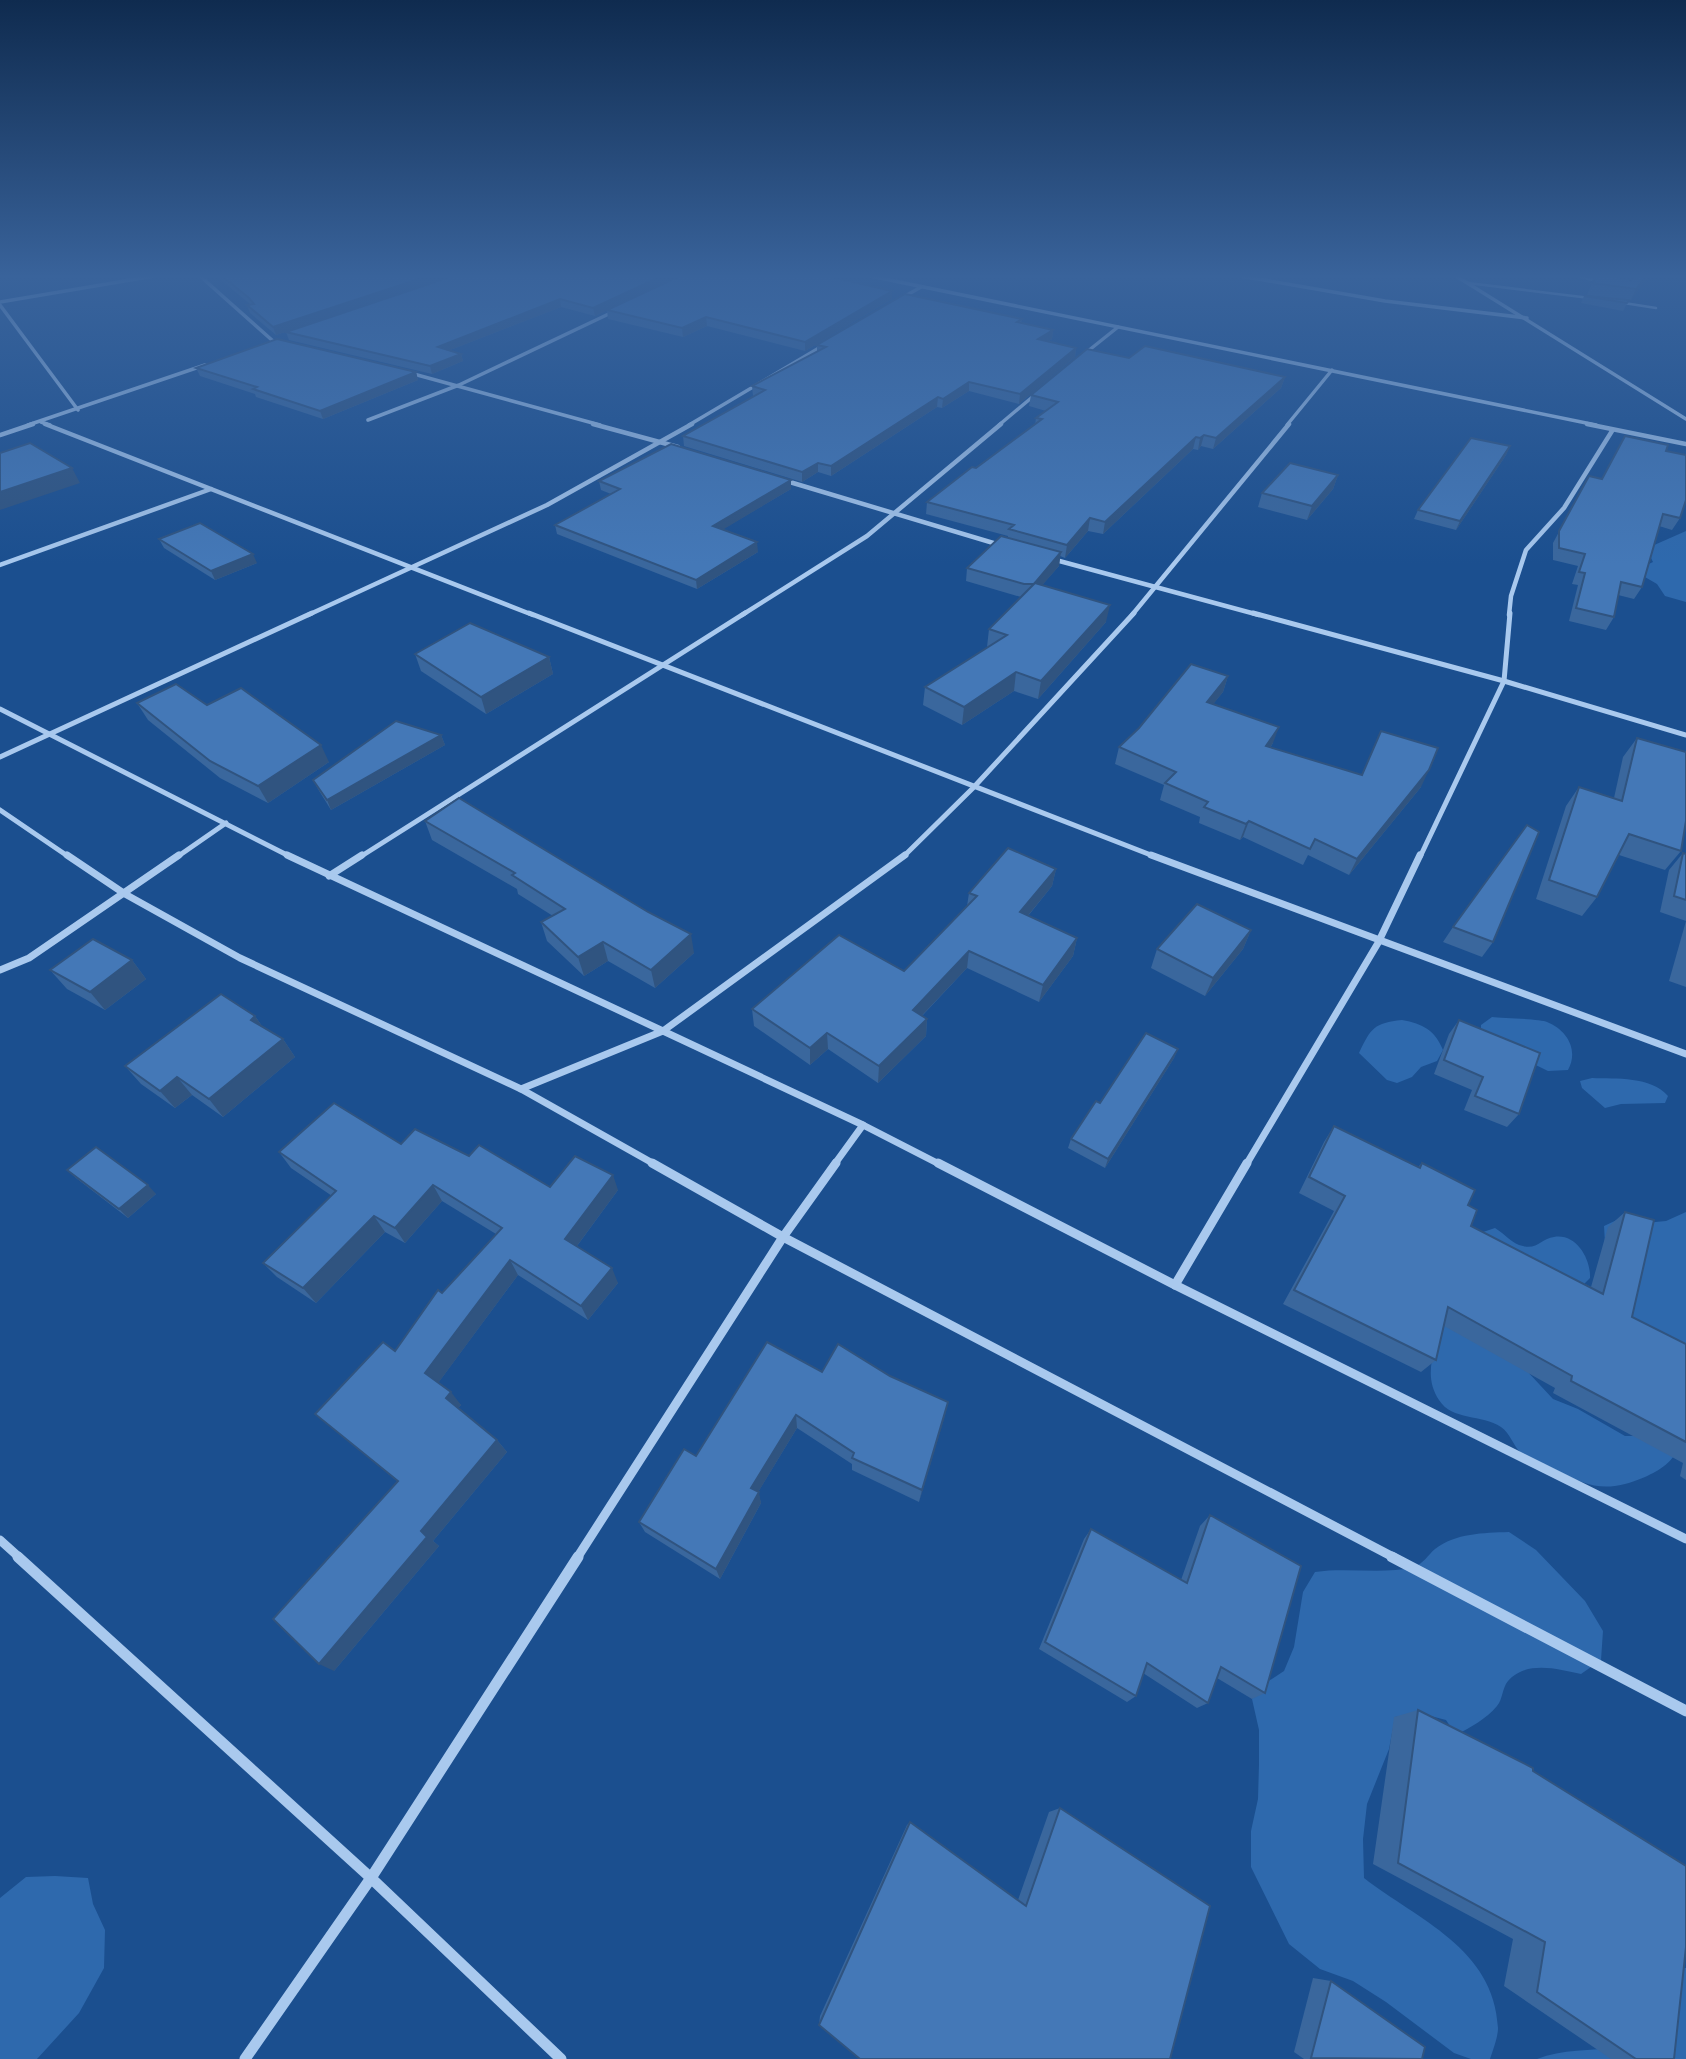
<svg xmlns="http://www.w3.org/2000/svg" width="1686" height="2059" viewBox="0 0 1686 2059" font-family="Quicksand,sans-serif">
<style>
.green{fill:#2e69ad}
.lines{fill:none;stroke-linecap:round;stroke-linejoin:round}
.lane{stroke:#a9c9ee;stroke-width:2.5}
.street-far5{stroke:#a9c9ee;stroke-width:3.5}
.street-far4{stroke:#a9c9ee;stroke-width:4.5}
.street-far3{stroke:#a9c9ee;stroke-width:5}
.street-far2{stroke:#a9c9ee;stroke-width:7}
.street-far1{stroke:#a9c9ee;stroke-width:9}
.street{stroke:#a9c9ee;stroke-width:11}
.wall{fill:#3a679d}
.shaded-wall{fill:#305480}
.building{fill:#4478b7;stroke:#305480;stroke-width:2}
</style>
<rect width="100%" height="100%" fill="#1b4f8f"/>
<g class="green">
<polygon points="1686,531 1686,602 1665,596 1657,584 1638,573 1640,568 1653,562 1650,556 1652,546"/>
<path d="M1492,1017C1501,1018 1541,1019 1547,1022C1567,1030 1579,1050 1568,1070L1548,1071L1481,1038V1025Z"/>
<path d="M1402,1020C1423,1024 1435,1030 1443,1050L1437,1061L1421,1067L1412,1077L1397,1083L1387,1080L1359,1053C1371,1028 1374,1023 1402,1020Z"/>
<path d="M1592,1078C1616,1079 1651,1076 1668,1096L1665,1103L1621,1104L1605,1108L1582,1088L1580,1081Z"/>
<polygon points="1686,1212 1686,1351 1639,1342 1605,1243 1604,1226 1619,1219 1645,1223 1666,1221"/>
<path d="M1495,1228C1505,1234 1512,1244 1523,1246C1537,1250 1542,1238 1554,1237C1576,1233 1591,1259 1590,1278L1584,1284L1477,1234Z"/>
<path d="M1445,1323L1526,1370L1553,1399L1578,1409L1625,1436H1648L1686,1414C1684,1424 1683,1435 1679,1445C1674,1462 1660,1470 1645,1477C1607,1493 1590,1488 1554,1469C1544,1464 1528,1460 1520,1452C1513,1445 1510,1433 1501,1427C1482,1414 1452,1421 1439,1400C1422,1374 1435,1348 1445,1323Z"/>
<path d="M1509,1532L1536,1550L1585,1601L1603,1631L1601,1660L1581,1674C1558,1669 1526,1660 1508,1681C1502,1688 1503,1699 1497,1706C1486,1719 1471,1727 1456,1735L1446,1720L1419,1713L1395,1717L1389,1749L1367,1804L1363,1839L1364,1878C1418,1920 1494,1948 1498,2028C1498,2037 1493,2050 1490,2059H1471L1454,2053L1386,2002L1353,1981L1320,1969L1289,1944L1251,1867V1831L1258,1799L1259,1764V1730L1252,1699L1261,1686L1284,1671L1294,1647L1303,1592L1315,1572C1348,1567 1382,1575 1414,1567C1423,1564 1428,1555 1435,1549C1456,1533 1483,1533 1509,1532Z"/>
<polygon points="55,1876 88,1878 93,1904 105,1930 104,1968 79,2013 37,2059 0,2059 0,1898 26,1877"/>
<path d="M1666,1967L1686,1968V2059H1537C1562,2049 1591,2051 1618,2047Z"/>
</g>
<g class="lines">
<g class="lane">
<polyline points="1577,276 1601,282"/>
<polyline points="1468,283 1590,298"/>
<polyline points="1624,303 1656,308"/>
</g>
<g class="street-far5">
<polyline points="200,276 273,341 279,343"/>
<polyline points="870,276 1596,425"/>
<polyline points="1241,276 1385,301 1527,318"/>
<polyline points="1456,276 1686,419"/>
<polyline points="900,299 921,287"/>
<polyline points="0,302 154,276"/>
<polyline points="0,305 78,410"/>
<polyline points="1083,355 1118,327"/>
<polyline points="410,373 600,425"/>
<polyline points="368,420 459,385 615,311"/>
<polyline points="41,422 50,425"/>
<polyline points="28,425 205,365"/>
<polyline points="689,425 824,345"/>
<polyline points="999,425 1036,394"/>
<polyline points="1287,425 1332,370"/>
</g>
<g class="street-far4">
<polyline points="45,424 533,615"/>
<polyline points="593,424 678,447"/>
<polyline points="1587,424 1686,444"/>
<polyline points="0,435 33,424"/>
<polyline points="783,480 1000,545"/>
<polyline points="1052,559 1259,615"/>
<polyline points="0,565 211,489"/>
<polyline points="308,615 547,505 692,424"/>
<polyline points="742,615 867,536 1001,424"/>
<polyline points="1132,615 1289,424"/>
<polyline points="1509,615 1511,596 1526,550 1564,508 1612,431"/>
</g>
<g class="street-far3">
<polyline points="529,613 1156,857"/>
<polyline points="1253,613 1504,681 1686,735"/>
<polyline points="0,709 291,857"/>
<polyline points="0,757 312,613"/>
<polyline points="0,810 69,857"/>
<polyline points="177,857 226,823"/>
<polyline points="360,857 745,613"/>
<polyline points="903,857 973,788 1134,613"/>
<polyline points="1420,857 1504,681 1510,613"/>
</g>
<g class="street-far2">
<polyline points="67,855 125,894 240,958 521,1089 656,1165"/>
<polyline points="287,855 663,1031 905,855"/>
<polyline points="1151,855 1686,1054"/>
<polyline points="329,876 362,855"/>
<polyline points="0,970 29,958 179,855"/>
<polyline points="521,1089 663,1031 863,1125"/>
<polyline points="834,1165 863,1125 941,1165"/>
<polyline points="1246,1165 1378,943 1420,855"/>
</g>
<g class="street-far1">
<polyline points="652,1163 783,1237 1395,1558"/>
<polyline points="938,1163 1175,1285 1686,1539"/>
<polyline points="1175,1285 1247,1163"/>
<polyline points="0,1540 20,1558"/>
<polyline points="577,1558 783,1237 836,1163"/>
</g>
<g class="street">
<polyline points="18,1557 371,1878 561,2059"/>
<polyline points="1392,1557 1686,1711"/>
<polyline points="245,2059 371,1878 578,1557"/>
</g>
</g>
<g class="wall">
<polygon points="216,276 452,276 276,335 250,313 247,305 250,304"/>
<polygon points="678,276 595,316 561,307 450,350 461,354 463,361 432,374 289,340 286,332"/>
<polygon points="740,276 842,276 842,278 841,279 892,291 892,299 805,351 707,326 683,337 608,319 607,310"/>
<polygon points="1597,276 1648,276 1630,301 1629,300 1623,311 1581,303 1584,296 1628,300 1587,295 1592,283"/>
<polygon points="1022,319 1021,323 1053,330 1052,339 1048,341 1076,348 1075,357 1019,404 969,391 942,408 937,407 831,476 818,472 802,482 684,446 683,436 754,396 753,396 752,386 817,352 817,345"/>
<polygon points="1129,358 1285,377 1281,388 1213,449 1201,446 1198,450 1193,449 1103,534 1088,531 1065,558 1060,556 1059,566 1042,585 1106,622 1038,699 1014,691 962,725 923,705 925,687 988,647 987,647 989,629 1021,597 966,581 967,568 1008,538 1008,536 926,514 927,502 1035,425 1036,418 1046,411 1029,406 1031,395"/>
<polygon points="196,368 416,372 418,380 323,419 256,397 255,394 200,376"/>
<polygon points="1510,446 1506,455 1456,530 1414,519 1418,510"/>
<polygon points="1666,451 1680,518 1672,530 1659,526 1642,587 1634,599 1618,595 1614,617 1606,630 1569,621 1578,585 1572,584 1578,566 1553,560 1553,543 1589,476 1602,479"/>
<polygon points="1338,475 1333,489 1307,520 1258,507 1262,493"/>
<polygon points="791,480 791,489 723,529 758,552 697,589 557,534 555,525 611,494 601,490 599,481"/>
<polygon points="159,539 257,563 215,580 164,548"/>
<polygon points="415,654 549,657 553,674 486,714 421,671"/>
<polygon points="1228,676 1223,692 1213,704 1273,743 1270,748 1361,775 1421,787 1349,875 1308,855 1303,865 1243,837 1240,840 1199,823 1200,817 1160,800 1164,785 1115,764 1119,747"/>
<polygon points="137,703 207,705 329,762 268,803 220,778 148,720"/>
<polygon points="441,735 445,745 331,810 318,789 313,780"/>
<polygon points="1637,738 1681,851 1665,870 1619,855 1597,897 1582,916 1536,899 1566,806 1579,787 1614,798 1623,757"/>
<polygon points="425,821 694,953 655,988 608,961 584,976 547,941 541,922 553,916 518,894 517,889 432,840"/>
<polygon points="1683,853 1686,854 1686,921 1660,912 1669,870"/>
<polygon points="1056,869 1052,886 1028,916 1077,938 1073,956 1039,1002 967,968 922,1016 927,1019 926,1036 878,1083 828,1049 810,1065 754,1026 752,1009 904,971 967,906 969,893"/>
<polygon points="1686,921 1686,987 1669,981"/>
<polygon points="1453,927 1493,942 1482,957 1443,942"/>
<polygon points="1251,930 1243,949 1205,996 1151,968 1157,949"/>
<polygon points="132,960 146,979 105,1010 67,989 50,970"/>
<polygon points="255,1016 262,1026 283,1039 295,1057 223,1117 192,1095 175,1108 141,1084 125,1066"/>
<polygon points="1459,1020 1519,1114 1507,1127 1464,1110 1472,1090 1434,1074 1449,1034"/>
<polygon points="1178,1049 1174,1058 1105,1168 1068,1148 1071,1139 1100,1103"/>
<polygon points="1334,1126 1418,1167 1422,1163 1468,1205 1471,1226 1591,1287 1608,1227 1625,1212 1632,1317 1686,1344 1686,1480 1680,1476 1683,1463 1553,1393 1555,1388 1444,1326 1436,1360 1421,1372 1283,1304 1334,1211 1299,1193 1324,1142"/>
<polygon points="401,1144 469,1156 550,1187 618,1190 577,1246 618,1283 588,1320 518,1275 438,1383 461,1405 458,1408 497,1440 507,1452 433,1541 439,1546 334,1671 397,1481 315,1414 395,1351 442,1293 496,1234 442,1201 405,1243 385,1232 316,1303 277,1277 263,1263 332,1196 291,1168 279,1152"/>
<polygon points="67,1170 156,1194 128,1218 76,1178"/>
<polygon points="822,1372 890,1376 948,1402 919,1502 852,1470 852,1464 797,1428 758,1492 761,1503 720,1579 645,1532 639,1522 696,1456"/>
<polygon points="1210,1515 1265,1693 1252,1699 1217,1678 1208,1703 1197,1708 1143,1673 1136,1696 1127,1702 1039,1649 1084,1539 1091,1529 1181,1580 1200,1526"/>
<polygon points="1418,1710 1533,1771 1674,2059 1611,2059 1504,1986 1513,1939 1373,1864 1394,1717"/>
<polygon points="1060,1808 1210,1906 819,2025 820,2016 907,1825 910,1822 1018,1900 1049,1812"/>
<polygon points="1313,1978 1331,1981 1422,2059 1304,2059 1294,2052"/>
</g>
<g class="shaded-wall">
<polygon points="428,276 452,276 276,335 273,327"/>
<polygon points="662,276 678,276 595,316 593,308"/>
<polygon points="833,276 842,276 842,278 831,285 831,277"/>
<polygon points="1646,276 1648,276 1630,301 1636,289"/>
<polygon points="892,291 892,299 805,351 805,342"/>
<polygon points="560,299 561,307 440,354 438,347"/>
<polygon points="706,317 707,326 683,337 682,328"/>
<polygon points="1053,330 1052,339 1037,348 1038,339"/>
<polygon points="1076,348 1075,357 1019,404 1020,394"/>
<polygon points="461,354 463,361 432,374 430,366"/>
<polygon points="416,372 418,380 323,419 320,411"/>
<polygon points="1285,377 1281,388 1213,449 1216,438"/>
<polygon points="969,382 969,391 942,408 943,399"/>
<polygon points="938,397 937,407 831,476 831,466"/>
<polygon points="1204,435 1201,446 1198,450 1200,438"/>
<polygon points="1196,437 1193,449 1103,534 1105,522"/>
<polygon points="1510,446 1506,455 1456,530 1460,521"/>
<polygon points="818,463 818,472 802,482 802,472"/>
<polygon points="72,468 80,483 0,510 0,492"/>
<polygon points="1338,475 1333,489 1307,520 1312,506"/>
<polygon points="791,480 791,489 714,535 713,526"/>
<polygon points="1090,518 1088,531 1065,558 1067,545"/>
<polygon points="757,542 758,552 697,589 696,580"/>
<polygon points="1061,552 1059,566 1032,597 1034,584"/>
<polygon points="253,554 257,563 215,580 211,571"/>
<polygon points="1110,605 1106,622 1038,699 1041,681"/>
<polygon points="549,657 553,674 486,714 481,697"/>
<polygon points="1016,672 1014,691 962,725 964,707"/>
<polygon points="1228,676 1223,692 1202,718 1207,702"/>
<polygon points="1279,727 1273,743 1260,762 1266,746"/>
<polygon points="441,735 445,745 331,810 327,800"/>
<polygon points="321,745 329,762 268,803 258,786"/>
<polygon points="1429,770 1421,787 1349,875 1357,859"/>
<polygon points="1249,821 1243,837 1240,840 1246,824"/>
<polygon points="1056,869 1052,886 1017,929 1020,912"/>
<polygon points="1251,930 1243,949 1205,996 1213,978"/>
<polygon points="691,934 694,953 655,988 651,970"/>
<polygon points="1077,938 1073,956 1039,1002 1043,985"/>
<polygon points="603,942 608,961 584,976 578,957"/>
<polygon points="969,951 967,968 911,1027 913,1010"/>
<polygon points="132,960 146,979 105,1010 90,992"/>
<polygon points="255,1016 268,1035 251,1020"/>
<polygon points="927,1019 926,1036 878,1083 879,1066"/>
<polygon points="827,1033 828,1049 810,1065 810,1048"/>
<polygon points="283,1039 295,1057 223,1117 209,1099"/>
<polygon points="1178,1049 1174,1058 1105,1168 1108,1159"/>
<polygon points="177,1077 192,1095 175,1108 160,1091"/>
<polygon points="613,1175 618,1190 571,1254 565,1239"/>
<polygon points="148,1185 156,1194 128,1218 119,1209"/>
<polygon points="433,1185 442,1201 405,1243 395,1228"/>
<polygon points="374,1216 385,1232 316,1303 303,1288"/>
<polygon points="510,1260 518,1275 436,1386 425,1373"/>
<polygon points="612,1268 618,1283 588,1320 581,1306"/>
<polygon points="451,1392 461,1405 456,1411 446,1398"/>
<polygon points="948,1402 945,1416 919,1502 922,1490"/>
<polygon points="796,1415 797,1428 754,1499 751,1488"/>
<polygon points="497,1440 507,1452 433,1541 439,1546 334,1671 319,1664 421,1531"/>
<polygon points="759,1492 761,1503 720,1579 716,1569"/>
</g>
<g class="building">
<polygon points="222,276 428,276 273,327 247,305 254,304 249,298"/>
<polygon points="453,276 662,276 593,308 560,299 438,347 461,354 430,366 286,332"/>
<polygon points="680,276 833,276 831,277 892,291 805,342 706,317 682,328 607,310"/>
<polygon points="1597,276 1613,276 1631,280 1635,278 1634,276 1646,276 1636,289 1592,283"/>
<polygon points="905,294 1022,319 1017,322 1053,330 1038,339 1076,348 1020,394 969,382 943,399 938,397 831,466 818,463 802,472 683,436 765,390 752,386 826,347 817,345"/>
<polygon points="1584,296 1629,300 1627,303"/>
<polygon points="277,339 416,372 320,411 253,389 257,387 196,368"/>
<polygon points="1145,346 1285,377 1216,438 1204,435 1200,438 1196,437 1105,522 1090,518 1067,545 1009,529 1014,525 927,502 972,467 976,468 1042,419 1036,418 1058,402 1031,395 1087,349 1129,358"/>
<polygon points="1625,436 1668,445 1666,451 1686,455 1686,500 1680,518 1663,514 1642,587 1621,582 1614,617 1576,608 1585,573 1579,572 1585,554 1559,548 1559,531 1589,476 1602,479"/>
<polygon points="1471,438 1510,446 1460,521 1418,510"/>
<polygon points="30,443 72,468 0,492 0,453"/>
<polygon points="671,444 791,480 713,526 757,542 696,580 555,525 620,489 599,481"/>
<polygon points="1290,463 1338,475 1312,506 1262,493"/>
<polygon points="200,523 253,554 211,571 159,539"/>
<polygon points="1001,536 1061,552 1034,584 1024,584 967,568"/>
<polygon points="1035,583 1110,605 1041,681 1016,672 964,707 925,687 1007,635 989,629"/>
<polygon points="470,623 549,657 481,697 415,654"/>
<polygon points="1191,664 1228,676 1207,702 1279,727 1266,746 1362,775 1381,731 1438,748 1429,770 1357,859 1315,839 1310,849 1249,821 1246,824 1204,807 1208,802 1165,783 1176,772 1119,747 1139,728"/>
<polygon points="176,684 207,705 241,688 321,745 258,786 210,761 137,703"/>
<polygon points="396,721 441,735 327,800 313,780"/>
<polygon points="1637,738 1686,752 1686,821 1681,851 1629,834 1597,897 1549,880 1579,787 1622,801"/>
<polygon points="459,798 648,912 691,934 651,970 603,942 578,957 541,922 565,909 512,875 515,873 425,821"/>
<polygon points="1527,825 1539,832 1493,942 1453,927"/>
<polygon points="1008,848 1056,869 1020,912 1077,938 1043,985 969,951 913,1010 927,1019 879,1066 827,1033 810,1048 752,1009 839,935 904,971 977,896 969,893"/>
<polygon points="1683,853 1686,854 1686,900 1674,896"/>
<polygon points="1197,904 1251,930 1213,978 1157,949"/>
<polygon points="93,939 132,960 90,992 50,970"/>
<polygon points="221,994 255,1016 251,1020 283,1039 209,1099 177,1077 160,1091 125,1066"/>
<polygon points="1459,1020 1540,1053 1519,1114 1475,1096 1483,1077 1444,1060"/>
<polygon points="1146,1033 1178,1049 1108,1159 1071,1139 1096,1101 1100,1103"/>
<polygon points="334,1103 401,1144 415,1129 469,1156 479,1145 550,1187 575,1156 613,1175 565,1239 612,1268 581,1306 510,1260 425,1373 451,1392 446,1398 497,1440 421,1531 427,1537 319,1664 273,1619 398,1481 315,1414 383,1342 395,1351 438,1290 442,1293 502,1228 433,1185 395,1228 374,1216 303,1288 263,1263 336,1191 279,1152"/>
<polygon points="1334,1126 1420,1168 1422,1163 1475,1190 1468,1205 1477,1210 1471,1226 1603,1294 1625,1212 1654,1220 1632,1317 1686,1344 1686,1442 1571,1381 1572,1376 1448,1307 1436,1360 1294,1290 1345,1196 1309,1177"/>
<polygon points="96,1147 148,1185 119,1209 67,1170"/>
<polygon points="767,1342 822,1372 838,1344 890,1376 948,1402 922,1490 852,1458 854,1453 796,1415 751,1488 759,1492 716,1569 639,1522 684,1449 696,1456"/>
<polygon points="1210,1515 1301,1566 1265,1693 1221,1667 1208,1703 1147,1663 1136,1696 1045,1642 1091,1529 1187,1583"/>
<polygon points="1418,1710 1533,1768 1533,1771 1686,1866 1686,1947 1674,2059 1636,2059 1537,1992 1545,1942 1398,1863"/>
<polygon points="1060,1808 1210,1906 1170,2059 860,2059 819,2025 910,1822 1026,1906"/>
<polygon points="1331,1981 1425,2047 1422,2059 1311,2058"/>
</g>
<linearGradient id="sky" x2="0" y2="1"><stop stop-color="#0f2b4f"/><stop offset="0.49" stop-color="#39639b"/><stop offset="1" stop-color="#39639b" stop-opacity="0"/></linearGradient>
<rect width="1686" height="564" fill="url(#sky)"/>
</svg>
